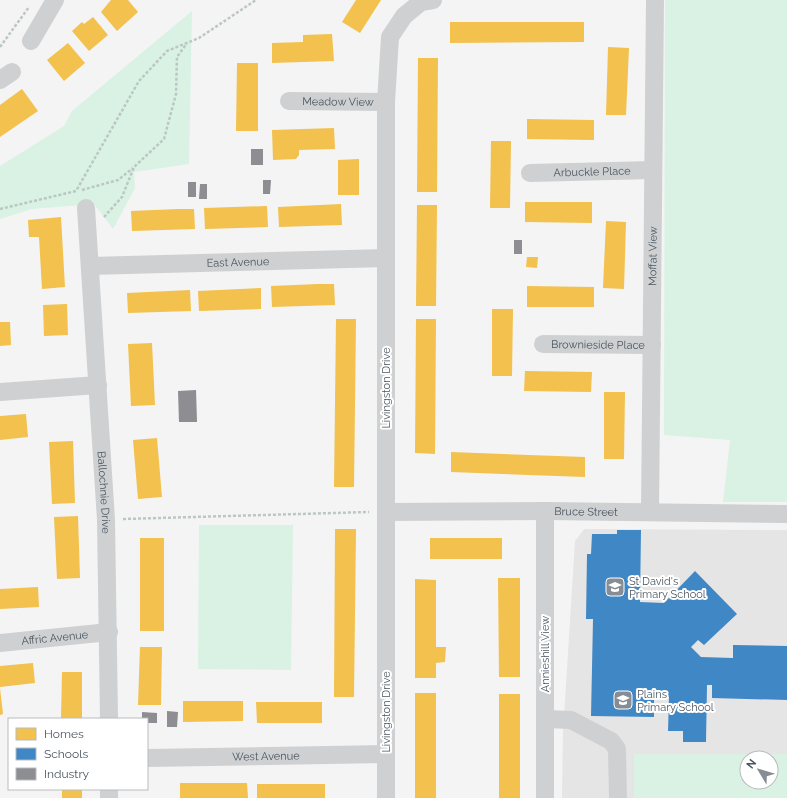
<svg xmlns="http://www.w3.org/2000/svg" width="787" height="798" viewBox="0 0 787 798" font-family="Raleway,sans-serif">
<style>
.education{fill:#e6e5e6;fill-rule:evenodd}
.green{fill:#d9f2e3;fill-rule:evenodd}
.homes{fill:#f2c14e}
.schools{fill:#3f88c5}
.industry{fill:#8d8d92}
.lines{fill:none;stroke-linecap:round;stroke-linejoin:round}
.path{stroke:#bcc7c4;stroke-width:2.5;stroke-dasharray:3 2;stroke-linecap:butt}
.minor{stroke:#ced0d2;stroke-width:18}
.labels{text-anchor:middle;stroke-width:4;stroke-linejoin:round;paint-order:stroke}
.street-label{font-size:11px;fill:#4a5661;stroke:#fff}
.poi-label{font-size:11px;fill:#4a5661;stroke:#fff;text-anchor:start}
</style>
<rect width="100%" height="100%" fill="#f4f4f4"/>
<path class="education" d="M584,529L787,530V798H562L563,732L575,541ZM747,758H771V782H747Z"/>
<g class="green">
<polygon points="665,0 787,0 787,502 723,502 730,440 664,435"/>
<polygon points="192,11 189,164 134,172 135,188 113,229 94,204 32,209 0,219 0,166 64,126 72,111"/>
<polygon points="199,525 293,525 291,670 198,669"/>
<path d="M634,754H787V798H634ZM747,758H771V782H747Z"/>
</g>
<g class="homes">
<polygon points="111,0 128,0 138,12 117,31 101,12"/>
<polygon points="356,0 381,0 360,33 342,22"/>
<polygon points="93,17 108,35 89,51 72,31 82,22 84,24"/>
<polygon points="450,22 584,22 584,42 450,43"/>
<polygon points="332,34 334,61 272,63 272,43 303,42 303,35"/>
<polygon points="68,43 85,63 64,81 47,60"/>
<polygon points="608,47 629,48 626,115 606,115"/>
<polygon points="418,58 438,58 437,192 417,192"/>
<polygon points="237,63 258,63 258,131 236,131"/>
<polygon points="22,89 38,111 0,137 0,105"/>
<polygon points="527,119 594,120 594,140 527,139"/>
<polygon points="334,128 335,149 299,150 299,155 296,159 273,160 272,130"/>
<polygon points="491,141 511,141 510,208 490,208"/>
<polygon points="359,159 359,195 338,195 338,160"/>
<polygon points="525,202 592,202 592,223 525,222"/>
<polygon points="341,204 342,225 279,227 278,207"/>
<polygon points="417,205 437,205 436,306 416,306"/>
<polygon points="267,206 268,227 205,229 204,208"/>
<polygon points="178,209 194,209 195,229 132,231 131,211"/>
<polygon points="61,217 65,287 42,289 39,237 29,237 28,220"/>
<polygon points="606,221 626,222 624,289 603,288"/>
<polygon points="527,257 538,257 537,268 526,267"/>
<polygon points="318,284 334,284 335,305 272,307 271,286"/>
<polygon points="527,286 594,287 594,307 527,307"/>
<polygon points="261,288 261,309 199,311 198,291"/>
<polygon points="190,290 191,311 128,313 127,293"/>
<polygon points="67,304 68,335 44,336 43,305"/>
<polygon points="492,309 513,309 512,376 492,376"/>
<polygon points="336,319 356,319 354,487 334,487"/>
<polygon points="416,319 436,319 435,454 415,453"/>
<polygon points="0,322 10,322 11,345 0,346"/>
<polygon points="152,343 155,405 131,406 128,344"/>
<polygon points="525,371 592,372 591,392 524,391"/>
<polygon points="604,392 625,392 624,459 604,459"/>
<polygon points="26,414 28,437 0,440 0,416"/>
<polygon points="157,438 162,497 138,499 133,440"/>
<polygon points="73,441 75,503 52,504 49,442"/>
<polygon points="451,452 585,457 585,477 451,472"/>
<polygon points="78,516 80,578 57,579 54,517"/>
<polygon points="335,529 356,529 354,697 334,697"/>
<rect x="140" y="538" width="24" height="93"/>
<rect x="430" y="538" width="72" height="21"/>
<polygon points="498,578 520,578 520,677 499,677"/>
<polygon points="415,579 436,580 436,647 446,647 445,662 436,663 436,678 415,678"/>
<polygon points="38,587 39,607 0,609 0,589"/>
<polygon points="140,647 162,647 161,705 138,705"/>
<polygon points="33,663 35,683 0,687 0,666"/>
<polygon points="62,672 82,672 82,719 61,719"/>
<polygon points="0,688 3,714 0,715"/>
<rect x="415" y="693" width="21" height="105"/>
<rect x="499" y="694" width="21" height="104"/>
<polygon points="183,701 243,701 243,721 183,722"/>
<polygon points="256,702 322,702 322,723 257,723"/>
<polygon points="180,783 247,783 248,798 180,798"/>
<rect x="257" y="784" width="68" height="14"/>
<rect x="62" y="789" width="20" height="9"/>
</g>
<polygon class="schools" points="617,530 641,530 640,602 664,603 695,571 737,614 704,645 698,640 691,647 701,657 733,658 733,645 787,646 787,700 712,698 712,685 707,685 706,742 683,742 683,731 668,731 669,697 654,697 654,717 591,716 593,619 586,619 587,554 591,554 592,534 617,534"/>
<g class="industry">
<rect x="251" y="149" width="12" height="16"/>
<polygon points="263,180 271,180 270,194 263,194"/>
<rect x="188" y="182" width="8" height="15"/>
<polygon points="200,184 207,184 207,199 199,199"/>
<rect x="514" y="240" width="8" height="14"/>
<polygon points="196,390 197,422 179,422 178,391"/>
<polygon points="167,711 178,712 177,727 167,727"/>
<polygon points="142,712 157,713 157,723 147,723 147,719 142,719"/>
</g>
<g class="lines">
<g class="path">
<polyline points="0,47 29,7"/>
<polyline points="82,190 118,180 133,168"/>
<polyline points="0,209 76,191 139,81 167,51 199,38 256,0"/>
<polyline points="104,217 122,197 134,167 164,139 176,94 177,57 187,43"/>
<polyline points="123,519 369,512"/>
</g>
<g class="minor">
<polyline points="31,41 55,0"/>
<polyline points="0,80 12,72"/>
<path id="s1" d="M289,101L386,102"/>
<path id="s2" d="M530,173L653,170"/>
<path id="s3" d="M86,208L106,520L109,719"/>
<path id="s4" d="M90,266L386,258"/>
<path id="s5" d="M543,344L652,345"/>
<polyline points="0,392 98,385"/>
<path id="s6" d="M386,512L545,511L787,514"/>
<path id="s7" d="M650,512L655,0"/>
<path id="s8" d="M0,643L109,632"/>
<polyline points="545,719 571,720 611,741 617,749 618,798"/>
<path id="s9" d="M147,758L386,754"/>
<polyline points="109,789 109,798"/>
<polyline points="386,798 386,102 390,37 404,16 421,2 433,0"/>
<polyline points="545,798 545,511"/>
</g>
</g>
<defs>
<g id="school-square" transform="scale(1)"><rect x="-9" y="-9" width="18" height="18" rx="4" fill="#868d94" stroke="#fff"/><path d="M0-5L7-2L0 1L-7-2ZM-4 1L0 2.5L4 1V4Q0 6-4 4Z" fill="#fff"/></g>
</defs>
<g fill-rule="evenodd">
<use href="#school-square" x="615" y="587"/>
<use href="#school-square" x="623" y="700"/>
</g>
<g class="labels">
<g class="street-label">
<text dy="4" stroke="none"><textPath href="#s1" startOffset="49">Meadow View</textPath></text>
<text dy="4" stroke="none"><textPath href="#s2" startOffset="62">Arbuckle Place</textPath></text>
<text dy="4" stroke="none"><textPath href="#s7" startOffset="256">Moffat View</textPath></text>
<text dy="4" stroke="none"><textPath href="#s4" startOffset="148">East Avenue</textPath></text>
<text dy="4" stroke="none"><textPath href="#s5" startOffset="55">Brownieside Place</textPath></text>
<text transform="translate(386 388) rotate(-90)" y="4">Livingston Drive</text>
<text dy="4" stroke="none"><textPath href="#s3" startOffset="285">Ballochnie Drive</textPath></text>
<text dy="4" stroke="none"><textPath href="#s6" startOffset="200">Bruce Street</textPath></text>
<text dy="4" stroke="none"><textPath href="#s8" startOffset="55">Affric Avenue</textPath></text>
<text transform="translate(545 654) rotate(-90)" y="4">Annieshill View</text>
<text transform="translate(386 712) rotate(-90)" y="4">Livingston Drive</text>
<text dy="4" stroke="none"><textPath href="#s9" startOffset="119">West Avenue</textPath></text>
</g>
<g class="poi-label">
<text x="629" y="585">St David's<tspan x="629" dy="13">Primary School</tspan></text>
<text x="637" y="698">Plains<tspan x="637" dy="13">Primary School</tspan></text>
</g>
</g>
<rect x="8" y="718" width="140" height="72" fill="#ffffff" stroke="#b7bbc0"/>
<rect x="16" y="728" width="20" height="12" fill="#f2c14e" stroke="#b7bbc0"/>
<text x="44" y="738" font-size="12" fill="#4a5661">Homes</text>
<rect x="16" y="748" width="20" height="12" fill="#3f88c5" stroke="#b7bbc0"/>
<text x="44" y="758" font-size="12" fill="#4a5661">Schools</text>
<rect x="16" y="768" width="20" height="12" fill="#8d8d92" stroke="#b7bbc0"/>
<text x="44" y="778" font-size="12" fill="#4a5661">Industry</text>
<g transform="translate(759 770) rotate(308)"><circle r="19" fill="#ffffff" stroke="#b7bbc0"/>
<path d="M0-3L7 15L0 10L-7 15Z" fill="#868d94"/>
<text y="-6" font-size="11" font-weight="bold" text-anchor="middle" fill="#4a5661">N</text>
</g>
</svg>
